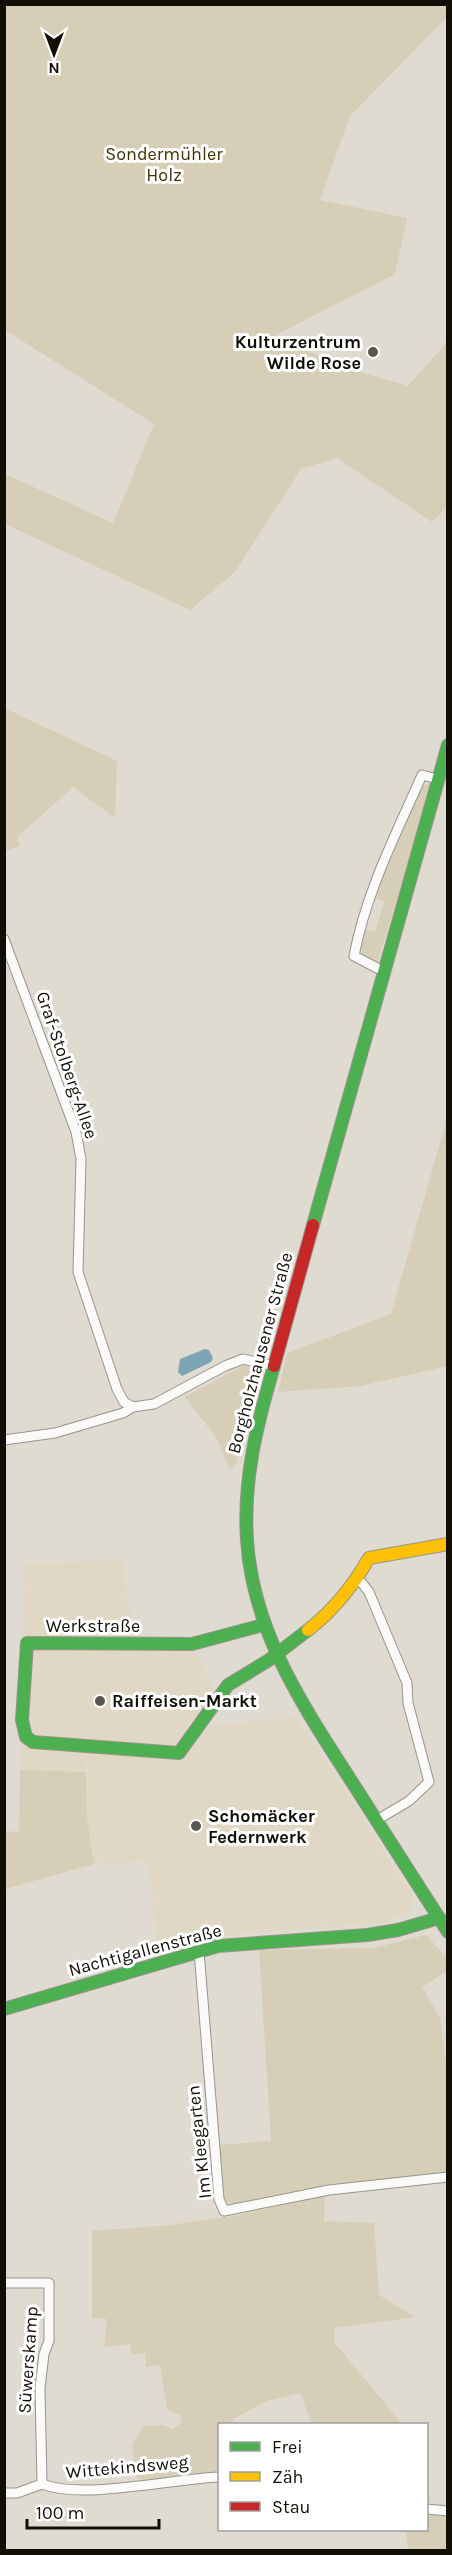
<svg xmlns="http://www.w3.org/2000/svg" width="452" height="2555" viewBox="0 0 452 2555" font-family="Karla,sans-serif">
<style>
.built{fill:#e0d8c5}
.green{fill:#d7ceb7}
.water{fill:#7ca4b4}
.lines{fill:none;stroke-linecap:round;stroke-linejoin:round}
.street-casing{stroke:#98948c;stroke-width:11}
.fast-casing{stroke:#98948c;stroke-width:14}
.slow-casing{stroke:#98948c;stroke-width:14}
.jam-casing{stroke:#98948c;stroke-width:14}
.street{stroke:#fafaf8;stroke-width:9}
.fast{stroke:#4caf50;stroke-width:12}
.slow{stroke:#ffc107;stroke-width:12}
.jam{stroke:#c62828;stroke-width:12}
.poi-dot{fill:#58564e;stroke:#fff;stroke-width:2}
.labels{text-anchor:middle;stroke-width:6;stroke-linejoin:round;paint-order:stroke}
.park-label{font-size:18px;fill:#403206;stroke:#fff}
.poi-label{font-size:18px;font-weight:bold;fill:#100e07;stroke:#fff;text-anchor:start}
.street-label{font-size:18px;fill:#100e07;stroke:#fff}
</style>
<rect width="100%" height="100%" fill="#dfdbd1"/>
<polygon class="built" points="122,1561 134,1636 192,1637 195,1652 217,1692 203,1727 297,1717 414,1897 409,1911 385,1923 224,1935 158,1953 148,1861 94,1864 87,1818 88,1751 86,1750 86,1772 20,1770 25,1563"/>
<g class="green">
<polygon points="5,4 447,5 447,17 350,116 320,200 407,218 395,274 276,335 340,366 408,386 447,342 447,507 432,522 337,458 301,469 235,572 190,610 5,524 5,474 113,523 154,424 5,330"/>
<polygon points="4,708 117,761 115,818 73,787 17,837 20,846 5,851"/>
<polygon points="429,784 431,788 377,964 366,960 360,948 365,929 375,932 384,901 374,898 422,786"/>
<polygon points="447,1119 447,1366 361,1386 278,1392 287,1353 391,1314"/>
<polygon points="244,1365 259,1370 239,1431 237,1462 230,1470 216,1437 185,1397"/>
<polygon points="20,1770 86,1772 87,1818 94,1864 5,1889 5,1832 19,1831"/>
<polygon points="426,1935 447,1958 447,1971 422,1987 440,2018 447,2069 447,2174 376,2180 239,2204 224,2202 219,2145 271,2141 259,1950 374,1948"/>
<polygon points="325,2195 324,2221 374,2223 379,2295 415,2317 335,2328 334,2342 402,2424 312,2424 300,2393 267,2401 233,2419 232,2424 219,2424 219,2473 141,2480 135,2475 132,2444 144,2426 162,2425 173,2429 181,2423 181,2416 167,2409 160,2365 146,2367 145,2353 132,2355 130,2344 104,2347 107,2319 92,2318 92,2231 170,2225 239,2215"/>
<polygon points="427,2513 447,2515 447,2550 408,2550 406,2530 426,2530"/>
</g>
<polygon class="water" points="205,1349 209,1350 213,1358 211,1362 182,1376 178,1372 180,1359"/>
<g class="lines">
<g class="street-casing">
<g id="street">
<polyline points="4,939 76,1132 81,1159 78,1272 117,1389 124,1402 133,1407"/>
<path d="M385,972L354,956C366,892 396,834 422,775L438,779"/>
<polyline points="4,1440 55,1433 123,1413 133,1407 154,1404 225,1366 243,1359 274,1366"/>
<polyline points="356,1580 362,1583 369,1592 407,1683 408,1703 429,1782 409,1801 377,1820"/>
<polyline points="199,1951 219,2199 224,2211 329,2190 448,2177"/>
<polyline points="4,2283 49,2283 49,2341 44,2354 40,2388 42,2484"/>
<path d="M4,2493H17L42,2484C82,2500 171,2479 219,2477"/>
<polyline points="426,2509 448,2511"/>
</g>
</g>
<g class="fast-casing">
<g id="fast">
<polyline points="313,1225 448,745"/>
<path d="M274,1366C257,1424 243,1479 247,1540C253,1632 302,1704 350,1779C383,1830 415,1881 448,1932"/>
<polyline points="263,1625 192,1644 27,1643 22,1720 26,1737 33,1742 179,1753 228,1685 269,1660 308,1630"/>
<polyline points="4,2009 218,1946 367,1935 398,1930 439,1918"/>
</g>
</g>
<g class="slow-casing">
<path id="slow" d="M308,1630C334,1610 353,1586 369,1558L448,1544"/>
</g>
<g class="jam-casing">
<polyline id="jam" points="274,1366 313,1225"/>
</g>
<use href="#street" class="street"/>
<use href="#fast" class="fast"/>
<use href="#slow" class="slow"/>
<use href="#jam" class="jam"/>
</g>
<g class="poi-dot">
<circle cx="373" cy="352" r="6"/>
<circle cx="100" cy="1701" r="6"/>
<circle cx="196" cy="1826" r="6"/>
</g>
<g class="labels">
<g class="park-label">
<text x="164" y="160">Sondermühler<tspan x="164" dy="21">Holz</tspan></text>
</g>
<g class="poi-label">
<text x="361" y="348" text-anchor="end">Kulturzentrum<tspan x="361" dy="21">Wilde Rose</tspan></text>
<text x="112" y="1707">Raiffeisen-Markt</text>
<text x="208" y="1822">Schomäcker<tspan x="208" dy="21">Federnwerk</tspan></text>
</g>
<g class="street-label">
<text transform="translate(67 1065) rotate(71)" y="6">Graf-Stolberg-Allee</text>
<text transform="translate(260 1353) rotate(-75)" y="6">Borgholzhausener Straße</text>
<text x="93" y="1632">Werkstraße</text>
<text transform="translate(145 1950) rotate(-15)" y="6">Nachtigallenstraße</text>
<text transform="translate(199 2142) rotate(-96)" y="6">Im Kleegarten</text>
<text transform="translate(28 2360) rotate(-86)" y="6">Süwerskamp</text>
<text transform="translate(127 2467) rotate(-5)" y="6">Wittekindsweg</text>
</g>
</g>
<rect width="452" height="2555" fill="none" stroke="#100e07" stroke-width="12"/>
<rect x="218" y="2423" width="210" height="108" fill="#ffffff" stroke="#9f9f9c" stroke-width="1.5"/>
<rect x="230" y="2442" width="30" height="9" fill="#4caf50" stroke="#9f9f9c" stroke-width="1.5"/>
<text x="272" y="2453" font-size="18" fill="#100e07">Frei</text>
<rect x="230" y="2472" width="30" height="9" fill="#ffc107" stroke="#9f9f9c" stroke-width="1.5"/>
<text x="272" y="2483" font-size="18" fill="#100e07">Zäh</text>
<rect x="230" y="2502" width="30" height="9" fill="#c62828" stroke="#9f9f9c" stroke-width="1.5"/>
<text x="272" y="2513" font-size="18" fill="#100e07">Stau</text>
<g transform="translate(54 54) rotate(180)" stroke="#ffffff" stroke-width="4.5" paint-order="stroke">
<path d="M0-4.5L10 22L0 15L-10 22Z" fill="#100e07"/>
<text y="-9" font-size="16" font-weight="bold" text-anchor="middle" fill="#100e07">N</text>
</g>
<path d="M27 2519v9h132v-9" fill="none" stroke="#100e07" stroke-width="3"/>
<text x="36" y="2519" font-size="18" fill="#100e07" stroke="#ffffff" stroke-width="4.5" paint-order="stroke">100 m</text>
</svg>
